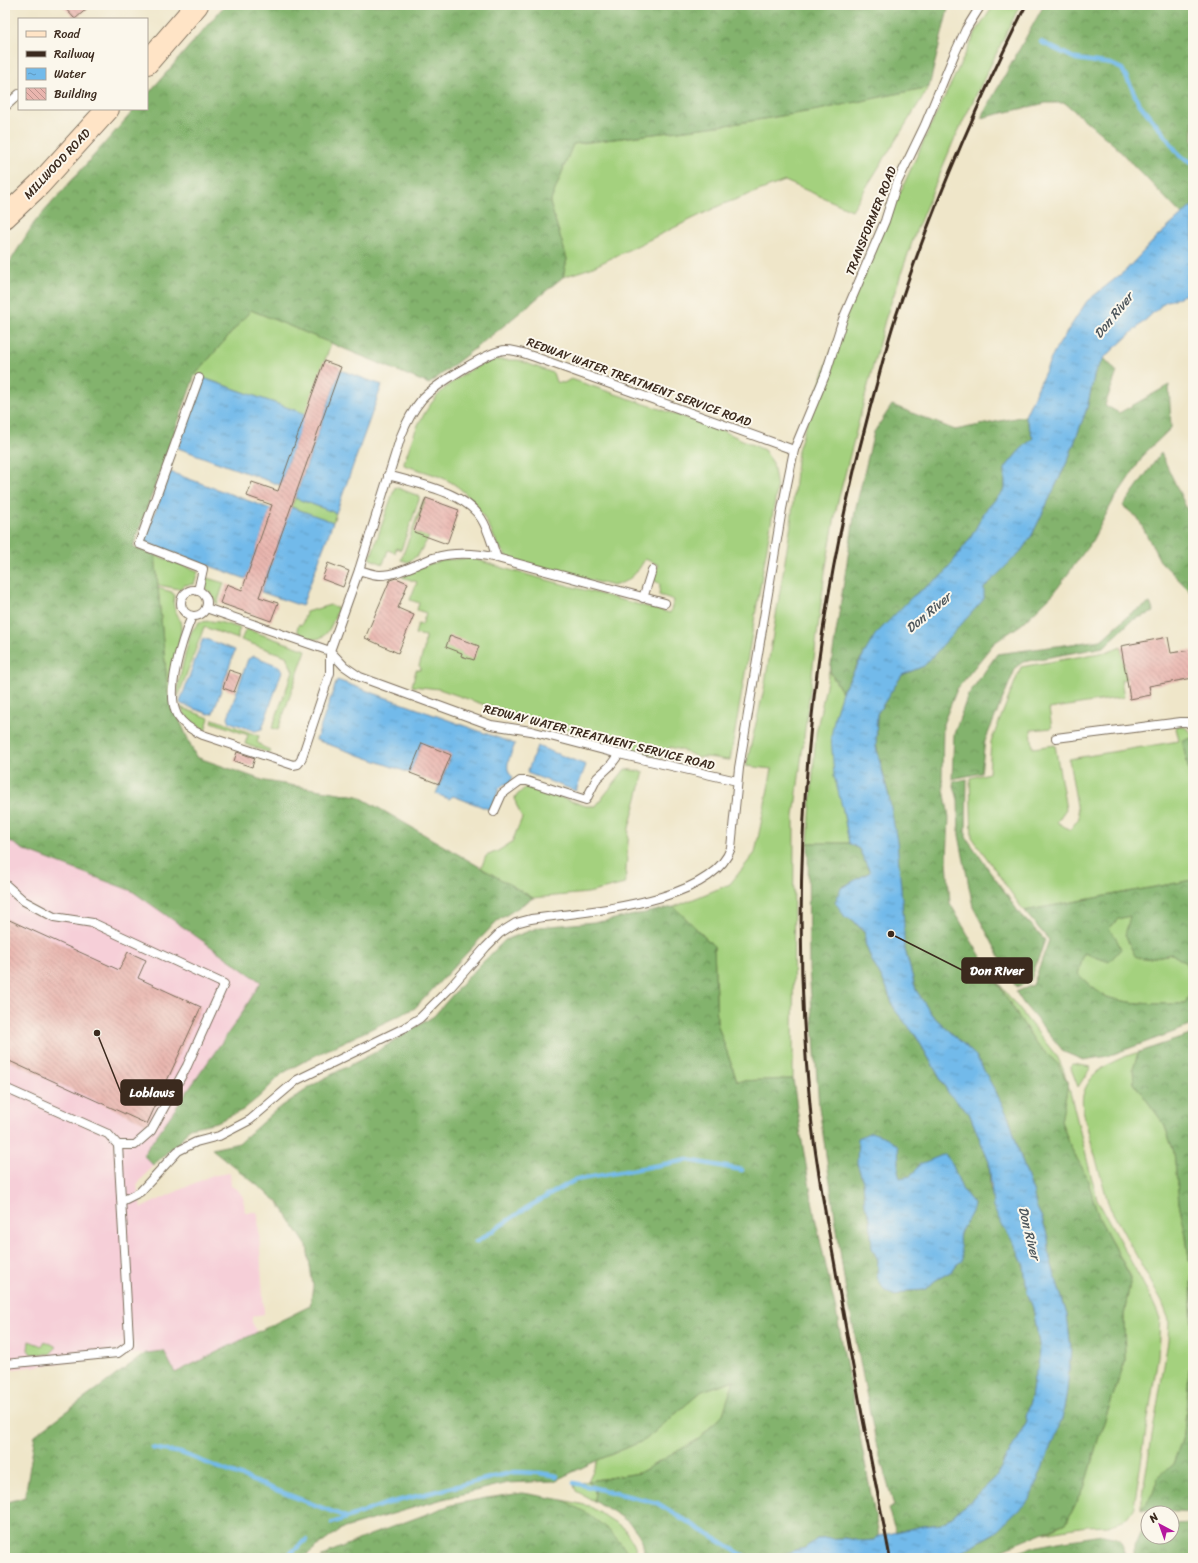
<svg xmlns="http://www.w3.org/2000/svg" width="1198" height="1563" viewBox="0 0 1198 1563" font-family="Sriracha,sans-serif">
<style>
.built{fill:#f6cfd8}
.grass{fill:#a4d17e;stroke:#707e4e}
.forest{fill:url(#forest-crowns);stroke:#5f6e46;fill-rule:evenodd}
.water{fill:url(#water-ripples);stroke:#567284}
.lines{fill:none;stroke-linecap:round;stroke-linejoin:round}
.stream{stroke:#72baea;stroke-width:4.5}
.building{fill:url(#building-back-hatch)}
.lane-casing{stroke:#7a6c5a;stroke-width:10}
.secondary-casing{stroke:#7a6c5a;stroke-width:24}
.lane{stroke:#fff;stroke-width:8}
.secondary{stroke:#ffe4c6;stroke-width:22}
.rail{stroke:#3b2a1e;stroke-width:3}
.labels{text-anchor:middle;stroke-width:4;stroke-linejoin:round;paint-order:stroke}
.street-label{font-size:12px;fill:#3b2a1e;stroke:#fbf7ec}
.water-label{font-size:13px;font-style:italic;fill:#4c555b;stroke:#fbf7ec}
.leader{fill:none;stroke:#3b2a1e;stroke-width:1.5}
.callout-dot{fill:#3b2a1e;stroke:#fbf7ec;stroke-width:1.5}
.callout{fill:#3b2a1e;stroke:#3b2a1e;stroke-width:1.5}
.callout-label{font-size:13px;text-anchor:middle;font-weight:bold;fill:#fff}
</style>
<defs>
<pattern id="forest-crowns" width="20" height="18" patternUnits="userSpaceOnUse"><rect width="20" height="18" fill="#83b36d"/><path d="M2 6a3 3 0 1 1 6 0M12 15a3 3 0 1 1 6 0" fill="none" stroke="#6c9259"/></pattern>
<pattern id="water-ripples" width="26" height="14" patternUnits="userSpaceOnUse"><rect width="26" height="14" fill="#72baea"/><path d="M2 4q2-2 4 0t4 0M15 11q2-2 4 0t4 0" fill="none" stroke="#5f97bd"/></pattern>
<pattern id="building-back-hatch" width="6" height="6" patternUnits="userSpaceOnUse"><rect width="6" height="6" fill="#e9b5ae"/><path d="M-1 5l2 2M0 0l6 6M5-1l2 2" fill="none" stroke="#be938d"/></pattern>
</defs>
<rect width="100%" height="100%" fill="#fbf7ec"/>
<filter id="ink" filterUnits="userSpaceOnUse"><feTurbulence type="fractalNoise" baseFrequency=".025" numOctaves="2"/><feDisplacementMap in="SourceGraphic" scale="8" xChannelSelector="R" yChannelSelector="G"/><feConvolveMatrix kernelMatrix="1 2 1 2 8 2 1 2 1" color-interpolation-filters="sRGB"/></filter>
<filter id="wash" filterUnits="userSpaceOnUse"><feTurbulence type="fractalNoise" baseFrequency=".012" numOctaves="4" result="noise"/><feDisplacementMap in="SourceGraphic" scale="16" xChannelSelector="R" yChannelSelector="G"/><feGaussianBlur stdDeviation="0.9" result="paint"/><feColorMatrix in="noise" values="0 0 0 0 0 0 0 0 0 0 0 0 0 0 0 0 0 1.4 0 .05"/><feComposite in="paint" operator="in"/></filter>
<g filter="url(#wash)">
<rect width="100%" height="100%" fill="#efe6c9"/>
<polygon class="built" points="5,838 24,850 132,891 261,982 238,1019 143,1155 153,1165 137,1185 141,1208 210,1176 230,1173 231,1186 238,1190 243,1197 245,1212 257,1212 258,1215 264,1314 252,1316 252,1322 257,1332 174,1373 163,1351 5,1370"/>
<g class="grass">
<polygon points="994,5 1020,5 953,142 916,231 885,320 837,505 825,572 794,816 793,1079 737,1081 717,1023 714,946 674,907 730,884 755,853 772,769 746,766 764,689 791,524 798,450 816,394 845,313 931,125 976,32"/>
<polygon points="929,87 852,210 785,181 721,205 591,268 563,277 567,259 550,203 573,144 726,125 818,110"/>
<polygon points="251,310 331,343 306,414 195,375"/>
<path d="M491,360H518L553,373L556,382L564,383L571,379L719,429L764,450L773,463L777,489L730,760C721,760 706,755 699,758L684,751L670,747L663,758L599,742L588,736L544,721L505,712L439,689L412,686L416,670H420L421,668L419,666L424,649L425,636L415,634L418,624L422,625L426,613L417,610L419,603L410,600L417,582L402,577L421,567L443,560L472,558L506,569L670,613L674,600L659,595L660,584L652,579L659,565L645,559C636,575 630,581 613,586L509,559C498,548 494,536 487,523C477,505 464,488 445,479C432,473 418,470 404,465V462C410,447 414,430 423,416C438,389 463,372 491,360Z"/>
<polygon points="395,487 419,496 419,500 401,550 396,548 395,553 388,550 383,564 370,559"/>
<polygon points="295,498 336,513 333,522 291,507"/>
<polygon points="426,498 414,532 429,537 418,555 408,562 401,560 423,501"/>
<polygon points="155,555 198,571 194,584 185,585 179,589 158,585"/>
<polygon points="207,578 224,583 217,604 211,594 204,587"/>
<path d="M158,588L172,592L174,596C171,611 181,615 181,628C181,650 172,672 168,694Z"/>
<path d="M330,605L338,608C331,628 324,650 299,633L297,629L299,624L302,625L306,612Z"/>
<polygon points="210,621 219,622 240,628 238,633 238,639 204,627 178,697 178,685 184,659 191,632 199,622"/>
<polygon points="246,629 306,650 278,730 272,728 293,671 286,656 241,640"/>
<path d="M1121,646L1126,679L1121,680L1124,697L1049,709L1052,728L1031,730L1033,748L1055,745L1066,809L1057,822L1070,830L1079,818L1069,759L1179,741L1176,728L1178,725C1184,726 1192,730 1193,738L1183,740L1193,792V880L1024,911L972,837L970,778L989,773L991,742L1021,667L1106,652Z"/>
<polygon points="829,671 842,692 835,715 843,810 849,843 808,843 816,733"/>
<polygon points="180,707 209,718 205,731 187,717"/>
<polygon points="213,719 259,736 257,742 263,747 270,750 269,753 245,744 248,735 212,722"/>
<polygon points="625,769 644,772 629,828 625,884 588,893 533,898 481,868 486,856 498,851 512,842 522,818 516,804 515,797 527,786 586,806 596,806"/>
<path d="M1130,915L1143,959L1172,954L1186,963L1193,980V985L1185,1004C1161,1004 1134,1005 1110,998C1099,995 1086,982 1078,974L1084,953L1115,936L1109,929L1118,919Z"/>
<polygon points="997,981 1058,1058 1063,1069 1068,1084 1097,1199 1151,1298 1160,1318 1158,1356 1134,1506 1128,1516 1123,1520 1108,1525 1086,1526 1045,1533 1066,1523 1084,1488 1098,1440 1125,1361 1124,1315 1131,1277 1099,1218 1086,1175 1071,1148 1061,1121 1068,1084 1058,1064 1038,1046 1016,1013"/>
<path d="M1139,1052L1133,1068L1134,1083L1164,1124L1174,1152L1179,1203L1186,1235L1189,1260L1193,1263L1191,1309L1192,1337L1184,1434L1173,1464L1158,1478L1153,1493L1142,1509V1496L1168,1341L1169,1320L1162,1302L1109,1206L1085,1120C1084,1112 1081,1103 1083,1095C1090,1069 1117,1059 1139,1052Z"/>
<polygon points="1072,1064 1091,1067 1078,1087 1070,1066"/>
<polygon points="29,1341 42,1346 45,1341 57,1347 50,1354 31,1354 28,1350"/>
<polygon points="735,1380 723,1414 699,1439 639,1473 588,1481 595,1491 594,1501 576,1491 574,1485 588,1481 598,1460 645,1440 702,1391"/>
<polygon points="563,1500 589,1506 624,1528 635,1546 638,1558 631,1558 631,1555"/>
</g>
<g class="forest">
<polygon points="225,5 949,5 929,87 818,110 726,125 573,144 550,203 567,259 563,277 501,328 429,384 251,310 195,375 133,547 155,555 168,694 196,757 265,781 358,796 533,898 497,921 415,1008 310,1058 283,1073 260,1096 243,1110 217,1122 189,1128 180,1141 153,1165 143,1155 238,1019 261,982 132,891 24,850 5,838 5,270 34,223 135,109 147,109 147,95"/>
<polygon points="1044,5 1193,5 1193,205 1182,215 1113,144 1065,103 1046,103 981,118"/>
<polygon points="1104,358 1117,372 1105,405 1119,413 1169,385 1171,428 1146,452 1112,503 1092,541 1054,593 1022,624 994,643 957,689 943,724 942,778 949,817 947,860 950,903 972,942 1016,1013 1038,1046 1058,1064 1068,1084 1061,1121 1071,1148 1086,1175 1099,1218 1131,1278 1124,1315 1125,1361 1098,1440 1084,1488 1066,1523 982,1558 951,1558 996,1532 1048,1453 1062,1419 1067,1391 1071,1349 1067,1315 1050,1259 1048,1238 1042,1218 1036,1206 1033,1191 1022,1161 1009,1118 976,1056 932,1015 916,990 904,946 889,797 876,744 877,714 902,675 924,666 946,640 984,588 1021,551 1032,535 1068,460 1087,408 1095,372"/>
<polygon points="892,405 955,430 1025,416 1033,438 1019,451 1005,468 1005,489 985,511 971,537 944,574 912,597 861,658 842,692 830,671 855,511 874,432"/>
<polygon points="1161,453 1193,522 1193,594 1160,561 1138,518 1123,506"/>
<polygon points="1150,603 1154,612 1132,620 1104,647 1023,662 1016,667 985,741 981,773 952,779 954,734 968,695 997,654 1101,640 1130,614"/>
<polygon points="1193,738 1193,792 1182,740"/>
<polygon points="967,779 966,837 1020,914 1045,940 1030,982 1016,987 973,907 959,835 958,800 953,782"/>
<path d="M808,843H849L859,849L870,872L841,888L845,917L853,920L865,934V943L871,959L886,986L894,1009L916,1036L949,1094L969,1113L989,1162L990,1189L1003,1227L1014,1243L1024,1266L1027,1292L1033,1308L1040,1350L1038,1367L1034,1377L1031,1398L1026,1417L1027,1421L995,1478L966,1505L942,1524L923,1526L896,1532L888,1509L894,1506L876,1443L845,1285L819,1107L809,969ZM899,1161L898,1172L900,1178L911,1176L920,1164L953,1166L962,1189L974,1204C972,1219 957,1229 959,1244C959,1248 961,1253 962,1257L952,1271L936,1280L924,1290L907,1291L895,1296L877,1276L878,1260L872,1248L870,1218L865,1205L863,1182L857,1163Z"/>
<path d="M1193,880V980L1186,963L1172,954L1143,959L1135,956L1125,935L1130,916L1118,919L1109,929L1115,936L1121,949L1109,962L1084,953L1078,974C1086,982 1100,995 1110,998C1134,1005 1161,1004 1185,1004L1193,985V1025L1108,1056L1083,1060L1064,1052L1023,1003L1016,992L1033,985L1049,940L1024,911Z"/>
<path d="M674,907L714,946L717,1023L737,1081L793,1079L801,1136L815,1217L836,1311L879,1536L874,1540L863,1541L844,1538L817,1539L805,1548L795,1550L776,1558H644C644,1554 644,1549 643,1545C638,1523 612,1511 594,1501L595,1491L588,1481L639,1473L699,1439L723,1414L734,1380L702,1391L645,1440L598,1460L554,1481L507,1483L443,1499L341,1529L302,1558H5V1503L25,1497L35,1435L146,1353L164,1351L175,1373L310,1306L313,1286L307,1246L278,1202L212,1149L239,1143L276,1110L321,1080L376,1052L434,1016L469,976L505,940L540,927L605,921Z"/>
<polygon points="1193,1034 1193,1263 1189,1260 1186,1235 1179,1203 1174,1152 1164,1124 1134,1083 1133,1068 1139,1052"/>
<polygon points="1191,1282 1193,1282 1193,1512 1142,1509 1153,1493 1158,1477 1173,1464 1184,1434 1192,1337"/>
<polygon points="523,1493 563,1500 590,1515 612,1533 631,1556 631,1558 321,1558 330,1552 370,1535 451,1505 486,1498"/>
<polygon points="1193,1523 1193,1558 1134,1558 1134,1546 1141,1531 1148,1529 1148,1537 1172,1537 1172,1524"/>
<path d="M1103,1535C1122,1539 1124,1538 1125,1558H1004C1033,1544 1071,1540 1103,1535Z"/>
</g>
<g class="water">
<polygon points="1193,205 1193,292 1165,302 1104,358 1095,372 1087,408 1068,460 1032,535 1021,551 984,588 984,599 924,666 902,675 877,714 876,747 889,797 897,841 904,923 904,946 916,990 932,1015 976,1056 998,1096 1009,1118 1022,1161 1033,1191 1036,1206 1042,1218 1048,1238 1050,1259 1067,1315 1071,1349 1067,1391 1062,1419 1030,1499 996,1532 951,1558 776,1558 795,1550 805,1548 817,1539 844,1538 863,1541 874,1540 879,1536 896,1532 923,1526 942,1524 966,1505 995,1478 1027,1421 1026,1417 1031,1398 1034,1377 1038,1367 1040,1350 1033,1308 1027,1292 1024,1266 1014,1243 1003,1227 993,1207 989,1162 969,1113 949,1094 916,1036 894,1009 886,986 871,959 865,943 865,933 853,920 845,917 835,902 841,888 870,872 859,849 849,843 843,810 834,776 831,737 835,715 842,692 875,635 912,597 944,574 971,537 985,511 1005,489 1005,468 1019,451 1033,438 1025,416 1054,352 1087,301 1125,271 1156,238"/>
<polygon points="340,370 382,385 336,513 295,498"/>
<polygon points="203,378 306,414 280,485 178,448"/>
<polygon points="170,472 271,509 246,579 144,542"/>
<polygon points="291,507 333,522 302,606 261,592"/>
<polygon points="203,638 235,650 213,713 209,714 181,704 180,702"/>
<polygon points="254,656 279,666 282,671 262,729 255,731 230,722 228,717 248,659"/>
<path d="M337,680L515,744C511,755 502,769 513,777L510,784H504L499,789L491,810L453,796L449,799L436,794L451,755L422,743L410,773L316,740Z"/>
<polygon points="537,746 586,765 576,791 527,773"/>
<path d="M871,1132L888,1138L898,1147L899,1161L898,1172L900,1178L911,1176L920,1164L945,1154L953,1166L962,1189L974,1204C973,1215 964,1223 960,1233C957,1243 963,1252 962,1261L957,1264L952,1271L936,1280L924,1290L907,1291L895,1296L884,1290L877,1276L878,1260L872,1248L870,1218L865,1205L863,1182L857,1163L858,1138Z"/>
</g>
<g class="lines">
<g class="stream">
<polyline points="1041,42 1076,59 1111,64 1122,69 1131,86 1138,102 1164,134 1180,156 1193,163"/>
<polyline points="476,1242 525,1209 575,1180 688,1160 742,1170"/>
<polyline points="152,1448 181,1453 346,1517"/>
<polyline points="574,1483 657,1503 747,1558"/>
<polyline points="332,1523 385,1504 514,1472 540,1473 557,1476"/>
<polyline points="285,1558 306,1540"/>
</g>
</g>
<g id="blocks">
<g class="building">
<polygon points="62,5 91,5 75,19"/>
<polygon points="324,361 341,367 259,597 278,603 271,621 220,603 227,584 242,590 272,505 247,496 252,482 278,491"/>
<polygon points="426,498 459,510 447,544 414,532"/>
<polygon points="328,563 349,571 343,587 322,579"/>
<polygon points="396,578 408,583 398,608 414,615 398,653 365,638 390,580"/>
<polygon points="450,635 479,646 474,660 461,656 462,653 446,647"/>
<polygon points="1168,637 1171,653 1191,650 1193,661 1193,678 1149,686 1151,695 1130,699 1121,646"/>
<polygon points="229,670 241,674 234,692 223,688"/>
<polygon points="422,743 451,755 439,784 410,773"/>
<polygon points="237,752 255,758 252,767 234,761"/>
<polygon points="5,918 119,970 128,952 146,960 138,978 201,1007 147,1124 5,1059"/>
</g>
</g>
</g>
<g filter="url(#ink)">
<use href="#blocks" fill-opacity="0" stroke="#7a6c5a" stroke-width="1"/>
<g class="lines">
<g class="lane-casing">
<g id="lane">
<polyline points="5,107 19,94"/>
<path d="M388,475C418,484 463,491 481,518C489,530 492,545 497,558"/>
<path d="M359,570C366,572 373,575 380,575C398,575 416,564 433,558C453,552 476,553 497,558L665,603"/>
<circle cx="194" cy="603" r="13"/>
<polyline points="198,591 203,569 139,544 199,378"/>
<polyline points="643,598 652,570"/>
<path d="M192,616C182,640 165,691 177,715C183,725 193,731 203,735L293,765L298,764L301,760L330,673V651L206,608"/>
<polyline points="1056,738 1181,722 1187,722 1193,726"/>
<path d="M737,781L619,754L531,731L491,725L360,677L344,666L330,651L359,570L401,436C406,423 413,410 422,399C434,386 489,350 506,350C516,350 526,354 535,357L794,450"/>
<polyline points="494,812 502,794 520,781 527,781 586,800 597,778 610,766 619,754"/>
<polyline points="5,884 24,901 54,917 93,923 224,984 187,1066 151,1131 135,1145 118,1145"/>
<polyline points="5,1088 108,1134 118,1145 129,1339 129,1345 118,1353 5,1364"/>
<path d="M122,1201L140,1192L178,1151L196,1142L219,1136L250,1120L297,1080L404,1028L420,1018L448,990L486,947L500,933L516,923L531,919C583,911 711,905 731,848L739,768L782,509L794,450L826,373L843,319L885,221L897,183L925,125L954,55L966,29L981,5"/>
</g>
</g>
<g class="secondary-casing">
<g id="secondary">
<polyline points="147,63 197,5"/>
<polyline points="5,217 39,185 108,109"/>
</g>
</g>
<use href="#lane" class="lane"/>
<use href="#secondary" class="secondary"/>
<path class="rail" d="M890,1558C880,1503 868,1448 858,1393C850,1351 842,1308 835,1266C826,1216 816,1166 811,1116C787,878 807,638 870,408C879,377 886,346 896,316C931,209 976,106 1026,5"/>
</g>
</g>
<g class="labels">
<g class="street-label">
<text transform="translate(57 164) rotate(-47)" y="4">MILLWOOD ROAD</text>
<text transform="translate(871 221) rotate(-68)" y="4">TRANSFORMER ROAD</text>
<text transform="translate(639 382) rotate(20)" y="4">REDWAY WATER TREATMENT SERVICE ROAD</text>
<text transform="translate(599 737) rotate(14)" y="4">REDWAY WATER TREATMENT SERVICE ROAD</text>
</g>
<g class="water-label">
<text transform="translate(1113 315) rotate(-51)" y="5">Don River</text>
<text transform="translate(928 612) rotate(-40)" y="5">Don River</text>
<text transform="translate(1030 1233) rotate(76)" y="5">Don River</text>
</g>
</g>
<path class="leader" d="M891 934L962 970M97 1033L121 1093"/>
<g class="callout-dot">
<circle cx="891" cy="934" r="4"/>
<circle cx="97" cy="1033" r="4"/>
</g>
<g class="callout">
<rect x="962" y="958" width="70" height="25" rx="4"/>
<rect x="121" y="1080" width="61" height="25" rx="4"/>
</g>
<g class="callout-label">
<text x="997" y="975">Don River</text>
<text x="152" y="1097">Loblaws</text>
</g>
<rect width="1198" height="1563" fill="none" stroke="#fbf7ec" stroke-width="20"/>
<rect x="18" y="18" width="130" height="92" fill="#fbf7ec" stroke="#aea59a"/>
<rect x="26" y="31" width="20" height="6" fill="#ffe4c6" stroke="#aea59a"/>
<text x="54" y="38" font-size="12" fill="#3b2a1e">Road</text>
<rect x="26" y="51" width="20" height="6" fill="#3b2a1e" stroke="#aea59a"/>
<text x="54" y="58" font-size="12" fill="#3b2a1e">Railway</text>
<rect x="26" y="68" width="20" height="12" fill="url(#water-ripples)" stroke="#aea59a"/>
<text x="54" y="78" font-size="12" fill="#3b2a1e">Water</text>
<rect x="26" y="88" width="20" height="12" fill="url(#building-back-hatch)" stroke="#aea59a"/>
<text x="54" y="98" font-size="12" fill="#3b2a1e">Building</text>
<g transform="translate(1160 1525) rotate(319)"><circle r="19" fill="#fbf7ec" stroke="#aea59a"/>
<path d="M0-3L7 15L0 10L-7 15Z" fill="#b5179e"/>
<text y="-6" font-size="11" font-weight="bold" text-anchor="middle" fill="#3b2a1e">N</text>
</g>
</svg>
